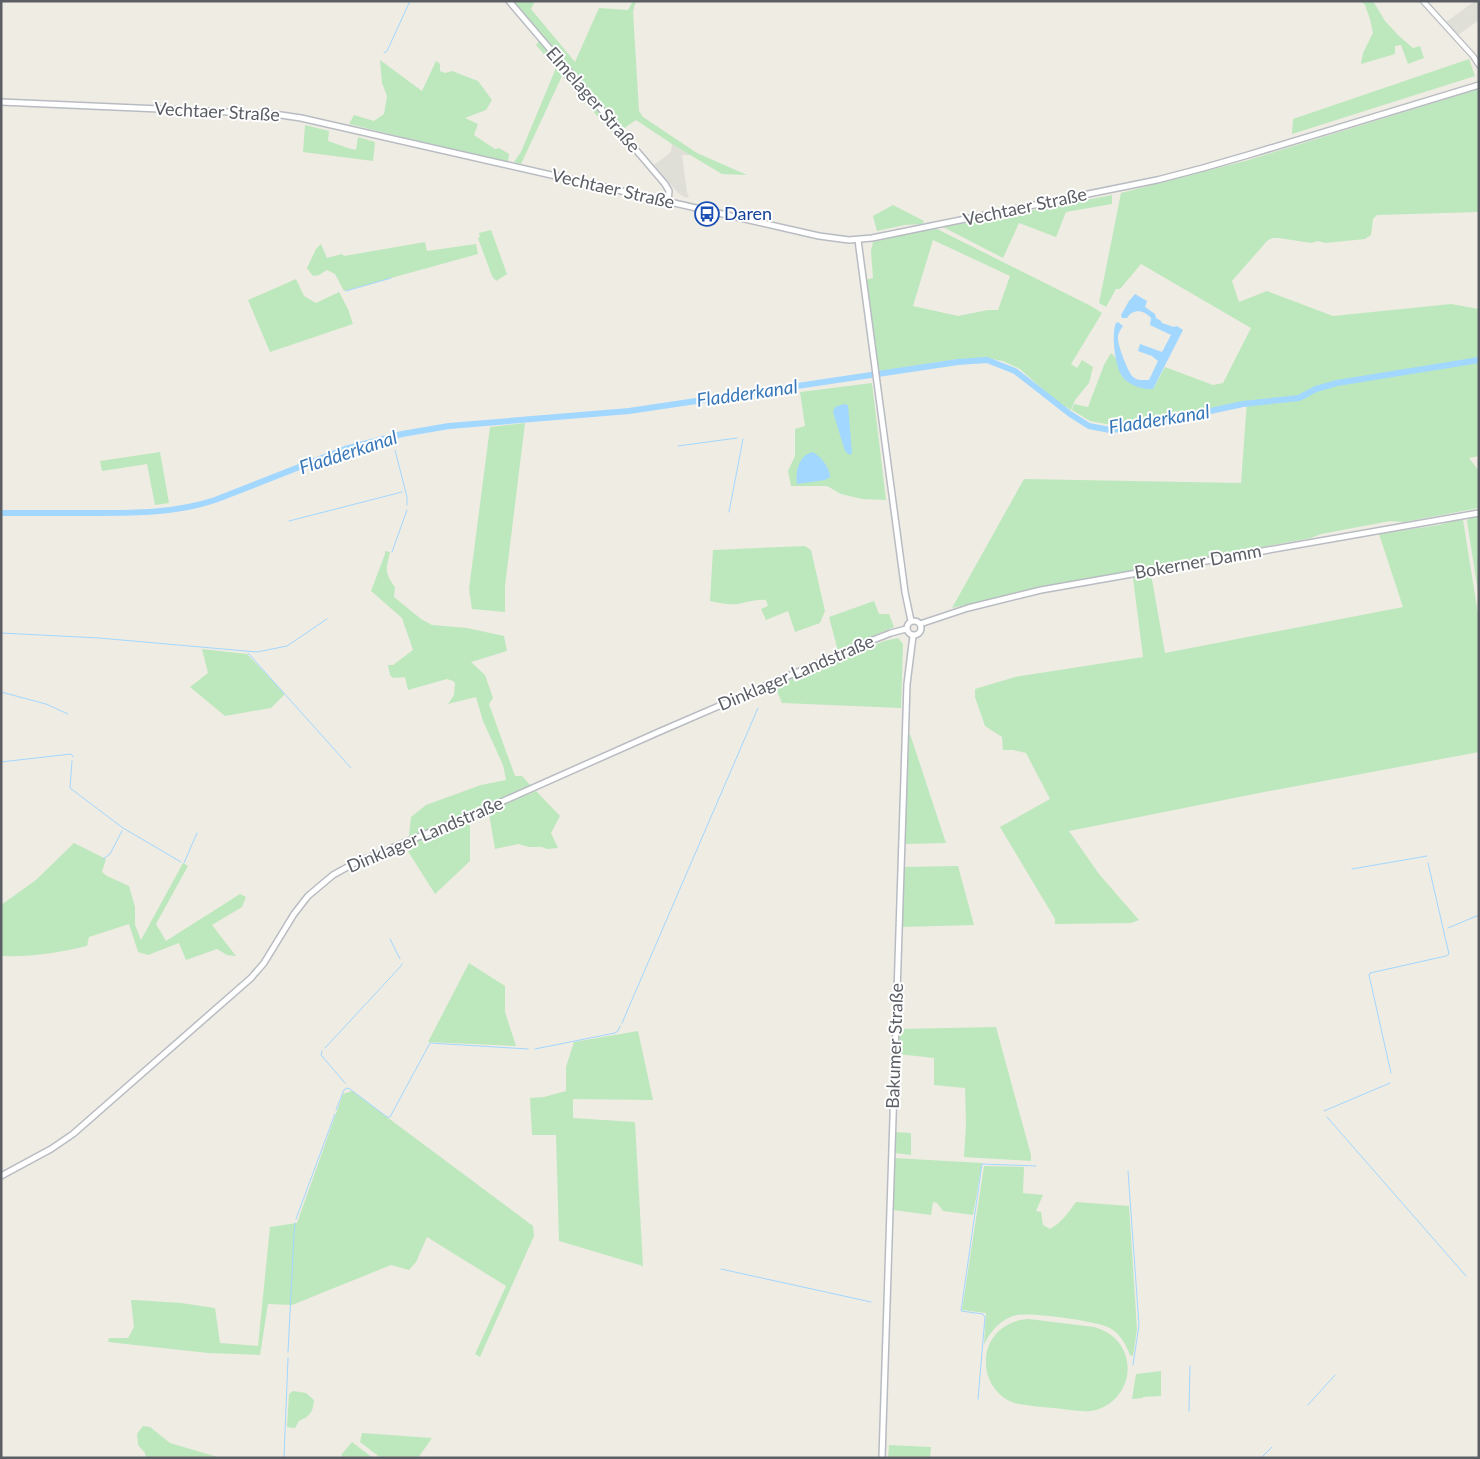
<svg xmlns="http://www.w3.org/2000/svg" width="1480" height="1459" viewBox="0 0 1480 1459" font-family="Lato,sans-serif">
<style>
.industrial{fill:#dfded7}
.green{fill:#bde8bd;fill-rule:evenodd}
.water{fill:#a2d7ff}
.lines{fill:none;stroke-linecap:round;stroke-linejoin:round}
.stream{stroke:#a2d7ff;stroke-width:1}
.river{stroke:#a2d7ff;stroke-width:6}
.tertiary-casing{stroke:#b8bbc0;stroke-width:7}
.secondary-casing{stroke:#b8bcc2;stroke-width:8}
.tertiary{stroke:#fff;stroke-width:4.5}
.secondary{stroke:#fff;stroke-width:5}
.labels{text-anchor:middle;stroke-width:4;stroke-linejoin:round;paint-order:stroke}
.street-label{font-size:18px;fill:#5b5f65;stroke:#fff}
.transit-label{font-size:18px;fill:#164399;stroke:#fff;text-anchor:start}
.water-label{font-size:19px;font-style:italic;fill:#3878b9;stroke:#fff}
</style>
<rect width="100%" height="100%" fill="#efece3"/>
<g class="industrial">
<polygon points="1475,1 1479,1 1479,20 1458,35 1446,22"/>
<polygon points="672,144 691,155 682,155 687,192 689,198 684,197 678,193 654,165 671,152"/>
</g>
<g class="green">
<polygon points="513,1 535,1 531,9 575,62 599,8 628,10 633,1 636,1 633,11 639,111 643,117 697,153 747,175 722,174 672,144 636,120 623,129"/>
<polygon points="1361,1 1373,1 1385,21 1399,36 1413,48 1420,46 1424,58 1408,64 1401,45 1395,46 1395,54 1361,64 1363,53 1373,33 1370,19 1365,5"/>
<polygon points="539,41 619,133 615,136 562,76 521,164 514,162 521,152 556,68 536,45"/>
<polygon points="1469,59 1475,76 1292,134 1293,119"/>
<polygon points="380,60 422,91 436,61 440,64 440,71 445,73 452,71 478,81 492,100 486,110 465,118 478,124 474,135 495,149 499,148 509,154 508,163 349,124 354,115 374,121 384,114 387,96 382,83"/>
<path d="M1479,89V212L1377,215L1373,219L1371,235L1365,239L1325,243L1318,241L1311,243L1279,238H1272L1267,241L1232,281L1239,302L1267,291L1333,316L1451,304L1479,309V456L1469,458L1479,471V508L1404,522L1390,521L1321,534L1311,538L1038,588L952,608L1024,479L1241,483L1247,401L1141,423L1111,425L1090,421L1072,410L1074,404L1088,407L1104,365L1111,353C1121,360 1117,377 1129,382C1137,385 1145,387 1153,389L1165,367L1213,385L1223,383L1251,328L1141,264L1120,289H1116L1106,307L1099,303L1121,193L1245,161Z"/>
<polygon points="305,125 329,131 328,141 348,148 356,150 358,137 375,142 373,161 303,152"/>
<polygon points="1112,195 1112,204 1066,212 1056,237 1019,223 1003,258 943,227"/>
<polygon points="893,205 924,221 922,224 905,225 877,231 873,216"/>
<path d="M935,228L1091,306L1102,313L1071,364L1077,368L1082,360L1093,367L1089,383L1075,400L1071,410L1055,400L1020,369L1003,361L987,358L959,359L880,371L877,369L865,280L873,278L871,251L873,242ZM933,240L1010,276L998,310H988L958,316L913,306Z"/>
<polygon points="491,230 507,274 496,281 492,276 478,238 480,237 479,233"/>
<polygon points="425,242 427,251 476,244 478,254 344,291 335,274 327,270 319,275 313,276 307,268 316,249 321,244 327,258 342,254 344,256"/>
<polygon points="296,279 304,296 316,303 339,292 348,309 353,324 270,352 248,300"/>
<polygon points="872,383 886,500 862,499 841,494 827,486 791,486 788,471 795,456 795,429 805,426 800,392"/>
<polygon points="525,423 505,586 505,612 472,609 469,589 490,427"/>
<polygon points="160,452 169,503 155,505 147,464 102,471 100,461"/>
<polygon points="1479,516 1479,598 1467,521 1469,518"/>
<polygon points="1456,520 1463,520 1479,620 1479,752 1264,792 1069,831 1099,874 1139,920 1131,923 1055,924 1055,919 1000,827 1050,799 1026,753 1013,750 1003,750 1002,737 985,726 975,697 975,689 1015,677 1143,657 1133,578 1151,574 1165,653 1403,607 1379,534 1439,525"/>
<path d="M805,546L811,550L825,611L820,623L795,632L788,611L766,620L761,609L768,606L766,600C756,599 748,602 738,604C729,605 719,603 710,601L713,550Z"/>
<path d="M385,551L390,552C386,570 384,572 395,587L394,597L421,619L432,625L467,628L504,636L507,651L471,662L485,675L493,698L489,704L515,776H522L531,786L410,837L409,835L411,817L426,805L481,785L506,780L503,765L483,721L476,697L448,704L454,695L455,683L453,681L447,679L408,690L405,677L393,678L390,675L388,665H393L413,650L402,618L371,591L385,554Z"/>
<polygon points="874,601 879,614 889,614 894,627 838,651 829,617"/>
<polygon points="898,638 903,644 901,708 782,703 775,686 884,641"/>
<polygon points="202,649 247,654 285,694 271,708 225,716 190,687 208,673"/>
<polygon points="910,734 946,843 905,844 908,736"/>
<polygon points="536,791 560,816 551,833 558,848 547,849 542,847 529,847 518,844 495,849 489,813 470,821 470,861 435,894 406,848 348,875 354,868"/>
<path d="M74,843L106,859L102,872L107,876L129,886L135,907V925L141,940L183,863L188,866L156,924L166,941L240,894L246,897L242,907L212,925L236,956L227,955L217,949L186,960L179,943L148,955L138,952L129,924L89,937L87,946C57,953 32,957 1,956V905L36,880Z"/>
<polygon points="958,866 974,925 902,927 904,867"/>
<polygon points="469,963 505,986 505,1012 516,1046 428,1042"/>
<polygon points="996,1027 1031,1155 1031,1161 964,1157 966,1124 965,1088 934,1085 934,1058 898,1054 899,1029"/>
<polygon points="638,1031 653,1100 573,1099 573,1118 635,1122 643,1266 559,1241 556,1135 532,1135 530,1098 544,1097 566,1091 566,1067 574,1042"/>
<polygon points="352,1091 533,1226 534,1236 480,1357 475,1354 506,1286 427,1237 416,1262 409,1270 391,1265 292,1305 268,1304 260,1355 208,1353 108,1342 109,1338 128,1338 134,1327 131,1300 135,1300 181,1303 215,1308 220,1343 258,1346 270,1227 297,1223 343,1094"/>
<polygon points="895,1132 911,1133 911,1155 894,1153"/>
<polygon points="894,1158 982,1163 973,1215 943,1211 937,1203 933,1202 931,1215 893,1210"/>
<path d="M984,1166L1024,1167L1023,1193L1043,1195L1036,1211L1041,1212L1043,1225L1050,1229C1062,1222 1068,1213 1076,1202L1129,1206L1137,1329L1133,1356L1130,1355C1126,1344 1120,1334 1110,1328C1099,1321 1030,1312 1017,1315C1002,1318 990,1331 984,1345L986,1313L962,1310Z"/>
<path d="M1029,1319L1094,1327C1109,1331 1122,1341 1126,1357C1133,1381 1117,1407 1091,1411C1079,1412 1065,1409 1053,1408C1042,1407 1030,1406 1019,1404C1000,1401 986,1382 986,1363C985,1337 1005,1320 1029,1319Z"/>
<polygon points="1161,1371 1161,1396 1143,1397 1143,1398 1132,1399 1136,1374"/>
<path d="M293,1391L306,1393L314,1400C313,1411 311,1416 299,1421L295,1428L287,1427L289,1394Z"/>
<polygon points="143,1426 150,1427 170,1443 221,1458 146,1458 145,1453 138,1445 137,1434"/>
<polygon points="362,1433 432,1438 418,1458 381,1458 360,1442"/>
<polygon points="352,1442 373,1458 344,1458 341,1455"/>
<polygon points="889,1445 931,1447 930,1458 888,1458"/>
</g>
<g class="water">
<path d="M1135,294L1147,301L1145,307L1155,314L1156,318L1161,321L1162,323L1174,327L1177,326L1183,330L1153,389C1143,390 1128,385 1122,376C1115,366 1111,333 1116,323L1118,322L1123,326C1121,329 1118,333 1118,337C1117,344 1128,372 1133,377C1137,381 1144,380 1149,380L1158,361L1152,356L1138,351L1140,344L1162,352L1171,335L1150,325L1151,318C1144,310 1133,308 1127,318H1122L1121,315L1129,301Z"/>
<polygon points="844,404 848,405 852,453 850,455 845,451 833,412 835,407"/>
<path d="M812,452C820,455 830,468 830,477L825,480L797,484C795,471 799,456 812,452Z"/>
</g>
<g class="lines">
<g class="stream">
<polyline points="384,53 387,51 410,1"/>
<polyline points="346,291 391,278"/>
<polyline points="391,436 392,439"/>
<polyline points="678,446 737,438"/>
<polyline points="395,450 407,497 407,505"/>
<polyline points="729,512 743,439"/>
<polyline points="289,521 402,492"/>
<polyline points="392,552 407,510"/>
<polyline points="1,633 99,638 257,652 287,646 327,619"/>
<polyline points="248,653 351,768"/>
<polyline points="1,692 46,704 68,714"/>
<polyline points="72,761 70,788 123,828 181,862"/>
<polyline points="1,762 71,754 72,755 73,757"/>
<polyline points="103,859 110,854 122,831"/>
<polyline points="184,863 197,833"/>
<polyline points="1352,869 1427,856"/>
<polyline points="1448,928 1479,915"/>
<polyline points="390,939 400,959"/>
<polyline points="622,1023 758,708"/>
<polyline points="325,1048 401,966 402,964"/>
<polyline points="535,1049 615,1033 618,1031 620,1026"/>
<polyline points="322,1051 321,1055 345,1083"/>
<polyline points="1391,1073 1369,975 1370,973 1446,956 1449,954 1428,863"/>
<polyline points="336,1110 344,1090 347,1088 350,1089 387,1117 390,1117 430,1043 528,1049"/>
<polyline points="1324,1111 1390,1083"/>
<polyline points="1327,1117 1466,1276"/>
<polyline points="1128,1171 1139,1325 1133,1365"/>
<polyline points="296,1219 335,1114"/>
<polyline points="721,1269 871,1302"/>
<polyline points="288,1352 294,1234 295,1223"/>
<polyline points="978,1399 985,1317 983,1314 961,1311 982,1164 1036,1166"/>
<polyline points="1308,1405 1335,1375"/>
<polyline points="1189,1411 1190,1366"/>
<polyline points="1262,1457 1272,1447"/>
<polyline points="284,1458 288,1358"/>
<polyline points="885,1458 885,1445"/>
</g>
<path class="river" d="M1,513C32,513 63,513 94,513C135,513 176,513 215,500L345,449L402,434L449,426L629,411L958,362L987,360L1015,371L1070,414L1089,426L1110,430L1131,428L1243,404L1299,398L1316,389L1337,383L1479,360"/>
<g class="tertiary-casing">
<polyline id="tertiary" points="1423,1 1473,56 1479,65"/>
</g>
<g class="secondary-casing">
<g id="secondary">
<polyline points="509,1 665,184 669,191 668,202"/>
<polyline points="1,102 274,114 301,118 819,236 849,240 872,238 1157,180 1203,168 1248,155 1479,85"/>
<polyline points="858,240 905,592 911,621"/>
<circle cx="914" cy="628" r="7"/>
<polyline points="920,624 968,608 1041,590 1479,513"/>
<polyline points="1,1176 51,1149 73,1134 251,978 264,963 294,914 308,896 333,875 353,864 474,814 661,731 860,645 891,633 906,629"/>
<polyline points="882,1458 907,684 913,636"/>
</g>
</g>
<use href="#tertiary" class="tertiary"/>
<use href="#secondary" class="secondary"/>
</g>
<defs>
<g id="bus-ring" transform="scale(1.25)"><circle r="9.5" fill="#fff" stroke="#1a4fb4" stroke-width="1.5"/><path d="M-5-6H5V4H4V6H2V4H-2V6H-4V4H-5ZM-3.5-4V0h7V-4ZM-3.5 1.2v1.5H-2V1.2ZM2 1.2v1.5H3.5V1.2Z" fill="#1a4fb4"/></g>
</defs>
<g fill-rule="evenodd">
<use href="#bus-ring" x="707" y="214"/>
</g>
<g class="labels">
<g class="street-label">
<text transform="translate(593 100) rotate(49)" y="6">Elmelager Straße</text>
<text transform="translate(217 112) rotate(3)" y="6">Vechtaer Straße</text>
<text transform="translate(613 189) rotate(13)" y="6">Vechtaer Straße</text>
<text transform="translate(1025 207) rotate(-12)" y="6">Vechtaer Straße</text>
<text transform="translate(1198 562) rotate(-10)" y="6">Bokerner Damm</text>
<text transform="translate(796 673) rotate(-23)" y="6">Dinklager Landstraße</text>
<text transform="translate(425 835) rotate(-23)" y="6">Dinklager Landstraße</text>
<text transform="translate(895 1046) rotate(-88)" y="6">Bakumer Straße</text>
</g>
<g class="transit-label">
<text x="724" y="220">Daren</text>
</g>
<g class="water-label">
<text transform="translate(747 393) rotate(-8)" y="7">Fladderkanal</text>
<text transform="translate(1159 419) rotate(-9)" y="7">Fladderkanal</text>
<text transform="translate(348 452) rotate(-18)" y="7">Fladderkanal</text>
</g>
</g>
<rect width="1480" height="1459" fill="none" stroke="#5b5f65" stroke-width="5"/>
</svg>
